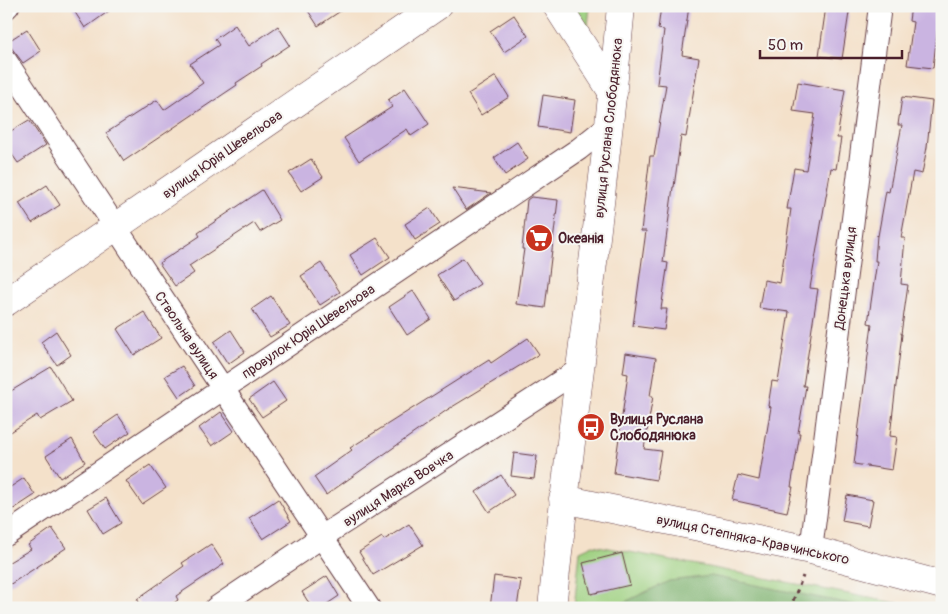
<svg xmlns="http://www.w3.org/2000/svg" width="948" height="614" viewBox="0 0 948 614" font-family="Pangolin,sans-serif">
<style>
.green{fill:#9ed080;stroke:#747856}
.forest{fill:#7eb26e;stroke:#64684c}
.building{fill:#cab4e1}
.lines{fill:none;stroke-linecap:round;stroke-linejoin:round}
.street-casing{stroke:#643c43;stroke-width:24}
.secondary-casing{stroke:#643c43;stroke-width:29}
.path{stroke:#643c43;stroke-width:3;stroke-dasharray:4 4;stroke-linecap:butt}
.street{stroke:#fff;stroke-width:22}
.secondary{stroke:#fff;stroke-width:28}
.labels{text-anchor:middle;stroke-width:4;stroke-linejoin:round;paint-order:stroke}
.street-label{font-size:14px;fill:#4a1f2b;stroke:#f6f6f2}
.poi-label{font-size:14px;font-weight:bold;fill:#4a1f2b;stroke:#f6f6f2;text-anchor:start}
</style>
<rect width="100%" height="100%" fill="#f6f6f2"/>
<filter id="ink" filterUnits="userSpaceOnUse"><feTurbulence type="fractalNoise" baseFrequency=".02" numOctaves="2"/><feDisplacementMap in="SourceGraphic" scale="10" xChannelSelector="R" yChannelSelector="G"/><feConvolveMatrix kernelMatrix="1 2 1 2 8 2 1 2 1" color-interpolation-filters="sRGB"/></filter>
<filter id="wash" filterUnits="userSpaceOnUse"><feTurbulence type="fractalNoise" baseFrequency=".0096" numOctaves="4" result="noise"/><feDisplacementMap in="SourceGraphic" scale="20" xChannelSelector="R" yChannelSelector="G"/><feGaussianBlur stdDeviation="1.12" result="paint"/><feColorMatrix in="noise" values="0 0 0 0 0 0 0 0 0 0 0 0 0 0 0 0 0 1.4 0 .05"/><feComposite in="paint" operator="in"/></filter>
<g filter="url(#wash)">
<rect width="100%" height="100%" fill="#f4e1ca"/>
<g class="green">
<polygon points="568,6 590,6 588,27 576,18"/>
<polygon points="593,545 922,608 574,608 580,551"/>
</g>
<polygon class="forest" points="711,576 870,608 612,608 669,581"/>
<g id="blocks">
<g class="building">
<polygon points="71,6 116,6 85,28"/>
<polygon points="305,6 348,6 318,26"/>
<polygon points="661,6 689,6 682,55 699,58 686,137 681,136 674,187 673,187 663,262 668,263 661,309 667,309 664,330 633,326 646,231 641,231 650,156 654,156 666,85 657,84 664,30 658,29"/>
<polygon points="826,6 850,6 842,59 819,56"/>
<polygon points="911,6 942,6 942,25 938,25 933,68 907,65 913,22 909,21"/>
<polygon points="514,15 528,36 504,52 490,31"/>
<polygon points="235,25 249,46 278,26 290,45 261,64 262,66 236,83 237,85 124,161 106,133 157,100 164,110 203,83 190,64 219,45 215,39"/>
<polygon points="27,29 41,51 23,63 7,42"/>
<polygon points="496,76 509,97 481,115 468,94"/>
<polygon points="798,82 845,90 837,138 841,138 836,169 831,168 810,288 818,289 803,386 806,386 798,433 800,433 791,487 793,487 787,512 732,500 738,475 759,480 771,407 768,406 772,381 778,382 789,312 759,308 764,280 780,283 791,209 787,209 794,168 806,170 815,114 793,111"/>
<polygon points="405,88 429,124 411,136 407,129 359,161 344,138 392,107 388,100"/>
<polygon points="543,95 575,100 570,132 538,127"/>
<polygon points="902,97 932,101 927,147 922,174 913,172 901,238 905,238 901,284 908,285 901,334 902,334 890,436 897,437 892,470 854,464 872,324 868,323 877,261 875,261 877,235 878,236 886,191 889,192 902,125 898,125"/>
<polygon points="29,120 46,145 18,163 6,146 6,134"/>
<polygon points="517,142 528,159 505,175 494,158"/>
<polygon points="311,159 323,177 301,191 289,173"/>
<polygon points="47,185 60,205 32,223 19,203"/>
<polygon points="452,188 491,193 466,210"/>
<polygon points="262,190 280,220 260,232 254,223 189,266 194,273 175,286 159,263 200,236 198,233"/>
<polygon points="531,197 558,200 545,308 516,304 524,249 522,249 527,200"/>
<polygon points="430,208 440,224 415,240 405,224"/>
<polygon points="377,238 390,257 363,275 350,255"/>
<polygon points="463,258 480,284 454,301 437,275"/>
<polygon points="321,263 340,292 320,305 301,276"/>
<polygon points="413,291 431,319 407,335 389,307"/>
<polygon points="271,296 290,325 270,337 252,309"/>
<polygon points="144,312 161,338 134,355 117,329"/>
<polygon points="231,330 245,352 228,364 214,342"/>
<polygon points="56,331 71,355 57,365 41,342"/>
<polygon points="528,338 539,354 447,410 326,495 314,477 352,450 350,448 489,360 491,363"/>
<polygon points="626,353 656,358 650,396 653,396 644,449 661,451 656,480 614,473 628,374 623,373"/>
<polygon points="182,366 195,386 179,397 165,376"/>
<polygon points="51,367 72,401 40,420 37,415 6,435 6,394"/>
<polygon points="273,382 286,401 262,417 249,399"/>
<polygon points="221,412 234,431 212,446 199,428"/>
<polygon points="118,415 130,432 105,449 93,432"/>
<polygon points="72,439 85,462 60,478 46,456"/>
<polygon points="514,453 537,456 534,479 511,476"/>
<polygon points="150,465 166,488 142,504 126,481"/>
<polygon points="501,475 514,495 489,512 476,492"/>
<polygon points="24,478 35,495 6,514 6,490"/>
<polygon points="847,495 873,500 868,526 842,521"/>
<polygon points="106,498 121,523 103,534 88,509"/>
<polygon points="278,499 291,521 263,539 249,518"/>
<polygon points="409,524 423,545 373,575 359,552 382,537 384,540"/>
<polygon points="52,528 66,548 6,587 6,564 31,549 28,545"/>
<polygon points="211,544 224,564 176,596 178,600 167,608 143,608 137,599 184,566 182,563"/>
<polygon points="622,553 630,585 591,594 583,563"/>
<polygon points="327,576 339,596 321,608 312,608 302,592"/>
<polygon points="494,576 521,580 517,608 490,608"/>
</g>
</g>
</g>
<g filter="url(#ink)">
<use href="#blocks" fill-opacity="0" stroke="#643c43" stroke-width="1"/>
<g class="lines">
<g class="street-casing">
<g id="street">
<polyline points="6,8 8,6"/>
<polyline points="6,61 132,252 369,608"/>
<polyline points="6,535 579,149 609,125"/>
<polyline points="811,550 880,6"/>
<polyline points="216,608 323,536 580,369"/>
</g>
</g>
<g class="secondary-casing">
<g id="secondary">
<polyline points="557,6 613,93"/>
<polyline points="6,302 437,6"/>
<polyline points="563,499 811,550 942,585"/>
<path d="M552,608C573,407 603,207 621,6"/>
</g>
</g>
<polyline class="path" points="790,608 803,576"/>
<use href="#street" class="street"/>
<use href="#secondary" class="secondary"/>
</g>
</g>
<defs>
<g id="supermarket-disc" transform="scale(1.4375)"><circle r="9.5" fill="#c8321e" stroke="#f6f6f2"/><path d="M-6-5.5h2.5l.6 2H6L4.5 2H-2.5L-4.4-4H-6ZM-1.5 3.2a1.3 1.3 0 1 0 .1 0ZM3 3.2a1.3 1.3 0 1 0 .1 0Z" fill="#fff"/></g>
<g id="bus-disc" transform="scale(1.4375)"><circle r="9.5" fill="#c8321e" stroke="#f6f6f2"/><path d="M-5-6H5V4H4V6H2V4H-2V6H-4V4H-5ZM-3.5-4V0h7V-4ZM-3.5 1.2v1.5H-2V1.2ZM2 1.2v1.5H3.5V1.2Z" fill="#fff"/></g>
</defs>
<g fill-rule="evenodd">
<use href="#supermarket-disc" x="539" y="238"/>
<use href="#bus-disc" x="591" y="427"/>
</g>
<g class="labels">
<g class="street-label">
<text transform="translate(608 128) rotate(-84)" y="5">вулиця Руслана Слободянюка</text>
<text transform="translate(222 154) rotate(-35)" y="5">вулиця Юрія Шевельова</text>
<text transform="translate(845 278) rotate(-83)" y="5">Донецька вулиця</text>
<text transform="translate(308 331) rotate(-34)" y="5">провулок Юрія Шевельова</text>
<text transform="translate(187 335) rotate(56)" y="5">Ствольна вулиця</text>
<text transform="translate(398 488) rotate(-33)" y="5">вулиця Марка Вовчка</text>
<text transform="translate(753 539) rotate(12)" y="5">вулиця Степняка-Кравчинського</text>
</g>
<g class="poi-label">
<text x="558" y="243">Океанія</text>
<text x="610" y="424">Вулиця Руслана<tspan x="610" dy="16">Слободянюка</tspan></text>
</g>
</g>
<rect width="948" height="614" fill="none" stroke="#f6f6f2" stroke-width="25"/>
<path d="M760 50v8h142v-8" fill="none" stroke="#4a1f2b" stroke-width="2.5"/>
<text x="768" y="50" font-size="15" fill="#4a1f2b" stroke="#f6f6f2" stroke-width="4" paint-order="stroke">50 m</text>
</svg>
